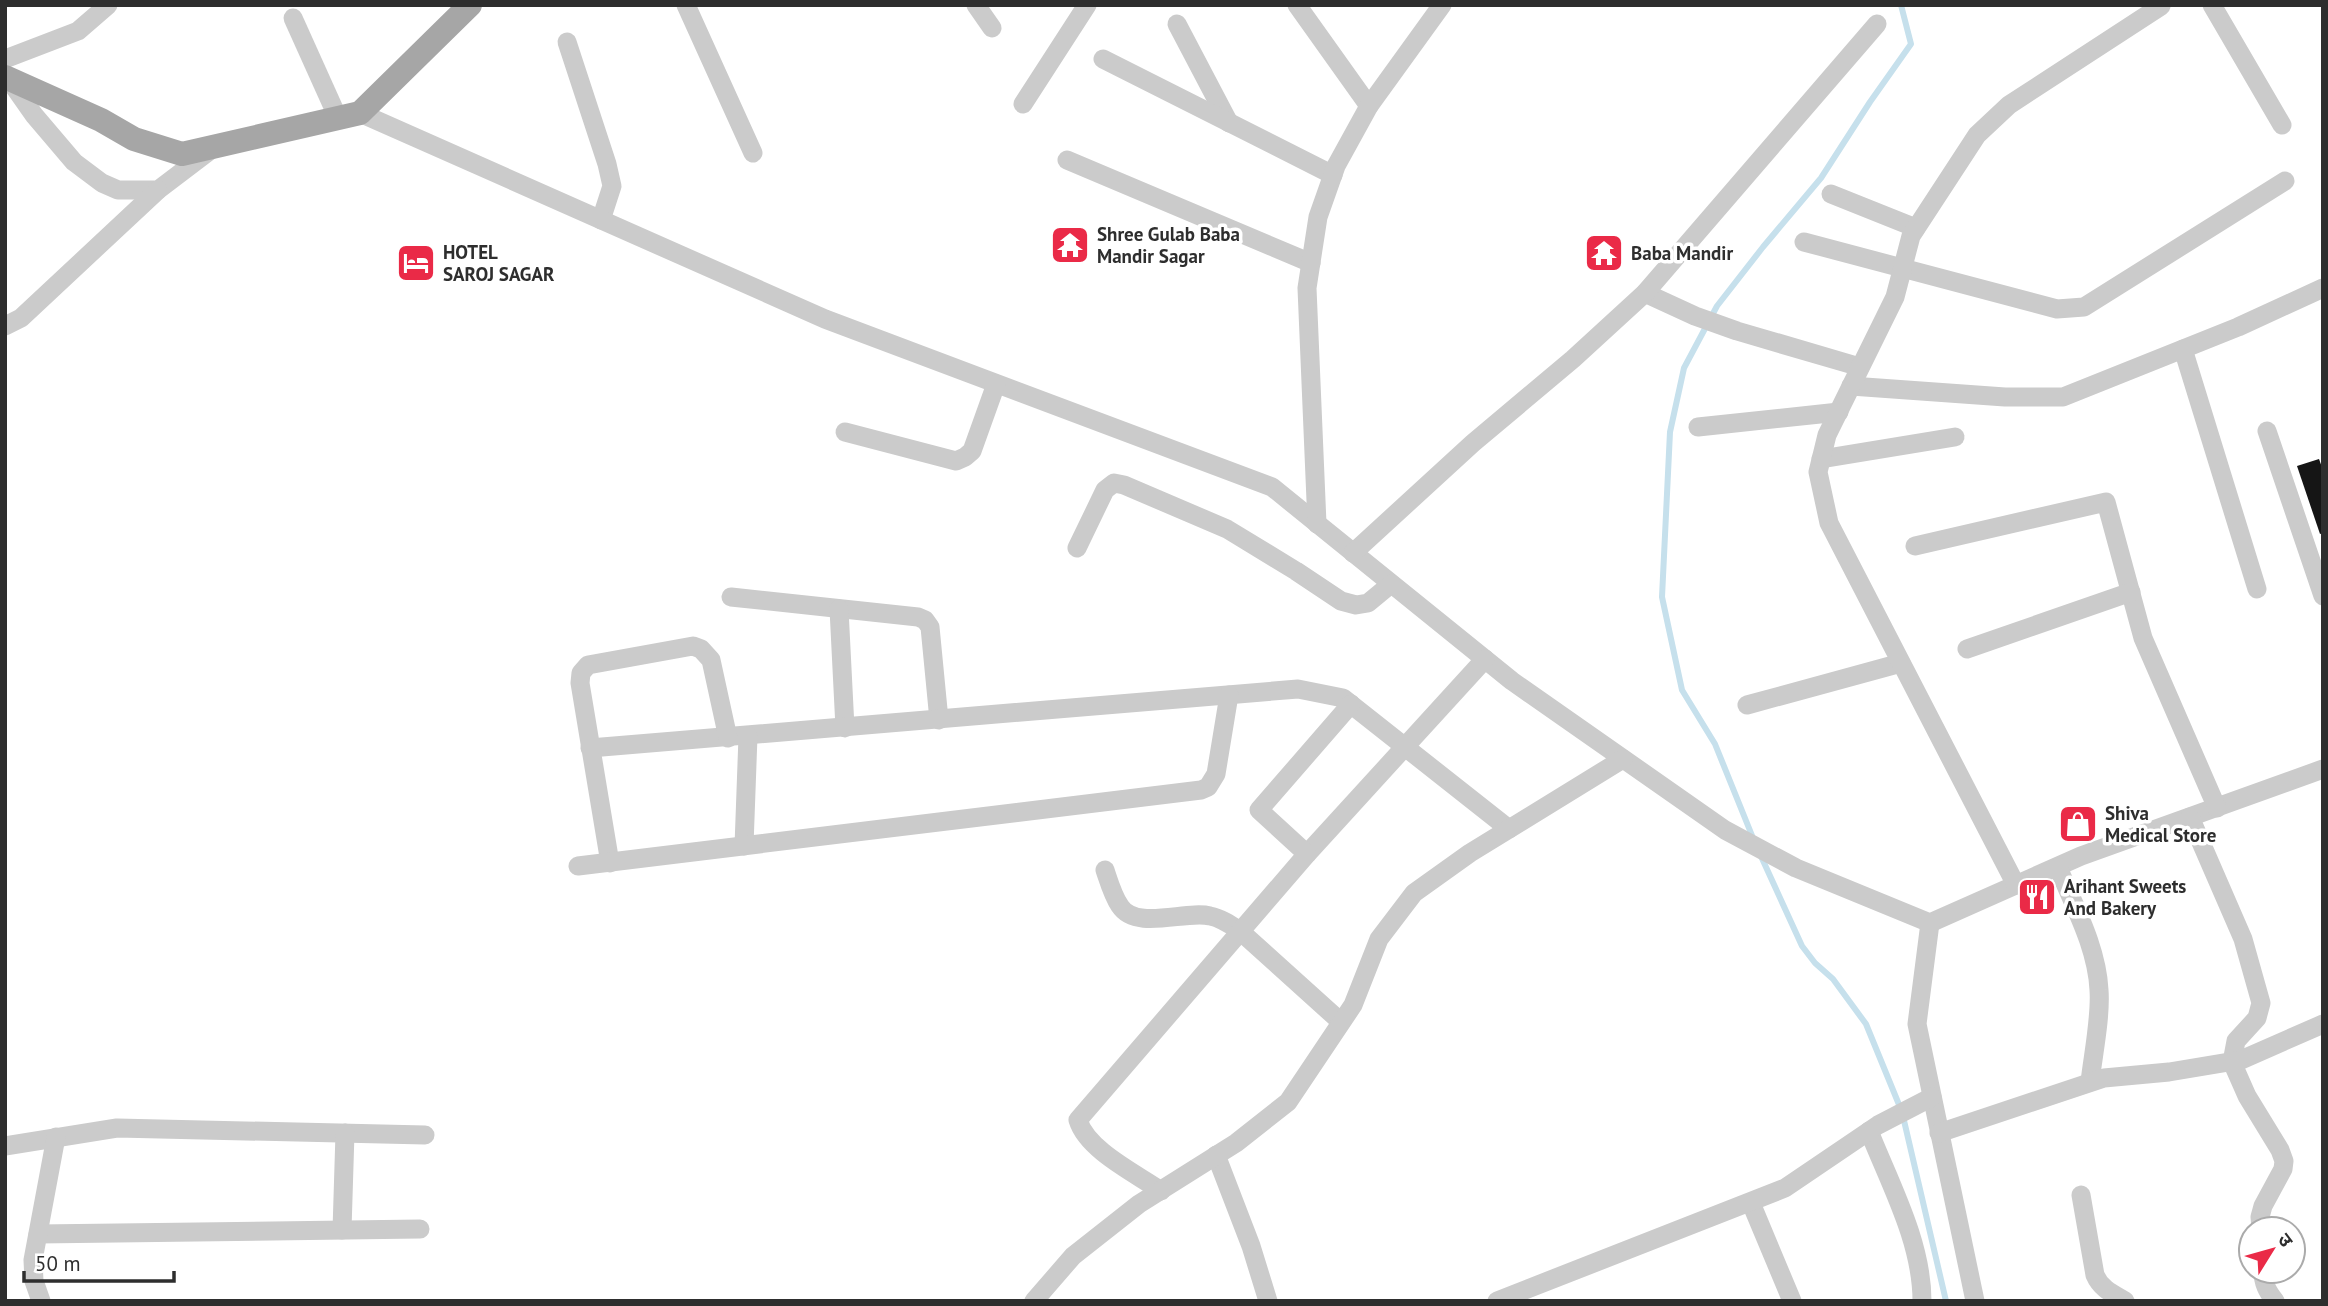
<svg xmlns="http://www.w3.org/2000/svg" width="2328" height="1306" viewBox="0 0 2328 1306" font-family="'PT Sans','Noto Sans Devanagari',sans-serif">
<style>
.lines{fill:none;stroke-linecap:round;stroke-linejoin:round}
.stream{stroke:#c6e0ec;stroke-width:6}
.building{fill:#151515}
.minor{stroke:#cbcbcb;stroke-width:19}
.major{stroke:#a6a6a6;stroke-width:24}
.labels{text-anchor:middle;stroke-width:7;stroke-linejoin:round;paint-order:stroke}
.poi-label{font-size:19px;font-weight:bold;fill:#2e2e2e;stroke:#fff;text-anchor:start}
</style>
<rect width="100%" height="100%" fill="#fff"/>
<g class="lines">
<g class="stream">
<polyline points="1753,838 1715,744 1682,690 1662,597 1670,432 1684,368 1717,306 1763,247 1821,178 1870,102 1911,44 1901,5"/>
<polyline points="1760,854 1802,946 1815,963 1833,979 1866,1024 1902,1112 1946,1301"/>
</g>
</g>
<polygon class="building" points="2319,459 2323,470 2323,533 2320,534 2297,466"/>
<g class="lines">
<g class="minor">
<polyline points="686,5 753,153"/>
<polyline points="976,5 992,28"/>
<polyline points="1297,5 1369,106"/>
<polyline points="2212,5 2282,125"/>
<polyline points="293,18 338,118"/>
<polyline points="1177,24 1229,123"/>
<polyline points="567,42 607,164 612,186 601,220"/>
<polyline points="5,59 78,31 108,5"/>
<polyline points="1103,59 1333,175"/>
<polyline points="8,78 34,115 74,162 102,183 118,190 158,190 212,149"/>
<polyline points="1023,104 1087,5"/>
<polyline points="360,113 825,319 1272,487 1512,681 1725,830 1796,868 1930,923 2081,856 2323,769"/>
<polyline points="1067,160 1311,263"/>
<polyline points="1831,194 1916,228"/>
<polyline points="1804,242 2057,309 2084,307 2285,181"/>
<polyline points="1645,293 1695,316 1737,331 1860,367"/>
<polyline points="5,326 21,318 158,190"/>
<polyline points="2183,349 2257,589"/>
<polyline points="1851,386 2005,397 2063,397 2238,327 2323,288"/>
<polyline points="1698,427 1839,412"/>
<polyline points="2267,431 2323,596"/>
<polyline points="845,432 956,461 965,457 972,451 996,384"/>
<polyline points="1821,459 1955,437"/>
<polyline points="1317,524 1307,288 1318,217 1336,166 1369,106 1442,5"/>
<polyline points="1915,546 2106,502 2143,638 2217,808"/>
<polyline points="1077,548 1105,490 1114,483 1124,485 1227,529 1296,571 1341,601 1356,605 1368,603 1391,584"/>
<polyline points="1353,553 1473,443 1573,359 1645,293 1877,24"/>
<polyline points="731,597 918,617 925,620 930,627 939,720"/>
<polyline points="839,609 845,728"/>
<polyline points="1967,649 2131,592"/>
<polyline points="1747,705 1901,663"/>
<polyline points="590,748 1298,689 1343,698 1509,829"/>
<polyline points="2190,817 2243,939 2261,1003 2257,1018 2236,1041 2232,1062 2247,1096 2280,1150 2284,1161 2283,1169 2263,1206 2260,1217 2261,1229"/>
<polyline points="744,846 748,736"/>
<polyline points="1307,854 1485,659"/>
<polyline points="610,863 580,683 581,673 588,665 693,646 701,649 711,660 728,738"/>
<polyline points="578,866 1201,790 1208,787 1216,774 1229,695"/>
<path d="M2058,867C2074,906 2097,947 2099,990C2101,1017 2093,1055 2090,1082"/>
<path d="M1105,870C1109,882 1113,896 1120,906C1136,931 1186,910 1210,916C1221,918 1231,925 1240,931L1341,1022"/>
<polyline points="2016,885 1829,523 1818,472 1827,435 1895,297 1911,236 1977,135 2009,105 2161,6"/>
<polyline points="1930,923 1917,1024 1975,1301"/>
<path d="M1869,1131C1890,1184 1922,1242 1922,1301"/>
<polyline points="1939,1133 2104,1078 2169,1072 2241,1060 2323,1024"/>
<polyline points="5,1146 117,1128 425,1135"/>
<polyline points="1216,1155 1251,1246 1268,1301"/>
<path d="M1161,1191C1135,1173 1087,1150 1078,1120L1307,854L1259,810L1351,704"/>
<path d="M2081,1195L2095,1275C2101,1289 2113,1294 2125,1301"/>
<polyline points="1751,1203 1792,1301"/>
<polyline points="342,1230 345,1133"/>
<polyline points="38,1234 420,1229"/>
<path d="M2263,1271C2263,1283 2267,1291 2275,1301"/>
<polyline points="41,1301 34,1281 33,1260 56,1137"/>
<polyline points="1034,1301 1073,1256 1139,1204 1236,1143 1288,1102 1353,1005 1379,939 1414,893 1470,853 1623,759"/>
<polyline points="1497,1301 1785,1188 1878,1125 1932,1097"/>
</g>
<polyline class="major" points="5,77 101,120 134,139 182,154 360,113 470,5"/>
</g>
<defs>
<g id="temple-square" transform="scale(2.0125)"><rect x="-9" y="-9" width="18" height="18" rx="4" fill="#ea2a47" stroke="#fff"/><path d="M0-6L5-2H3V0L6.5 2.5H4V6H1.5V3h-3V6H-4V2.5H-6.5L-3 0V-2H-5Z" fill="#fff"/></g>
<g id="hotel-square" transform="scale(2.0125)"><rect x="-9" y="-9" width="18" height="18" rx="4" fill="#ea2a47" stroke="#fff"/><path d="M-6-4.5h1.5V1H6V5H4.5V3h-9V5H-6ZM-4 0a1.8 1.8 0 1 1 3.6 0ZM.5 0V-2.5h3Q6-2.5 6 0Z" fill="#fff"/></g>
<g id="shop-square" transform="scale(2.0125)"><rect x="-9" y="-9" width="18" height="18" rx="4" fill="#ea2a47" stroke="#fff"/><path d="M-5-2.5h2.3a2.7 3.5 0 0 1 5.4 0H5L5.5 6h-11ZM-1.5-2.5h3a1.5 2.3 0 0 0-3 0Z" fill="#fff"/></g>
<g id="restaurant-square" transform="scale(2.0125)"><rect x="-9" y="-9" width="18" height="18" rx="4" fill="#ea2a47" stroke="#fff"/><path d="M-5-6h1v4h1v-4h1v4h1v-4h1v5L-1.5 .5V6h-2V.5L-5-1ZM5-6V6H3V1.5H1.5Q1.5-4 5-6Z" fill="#fff"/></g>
</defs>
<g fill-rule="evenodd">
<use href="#temple-square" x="1070" y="245"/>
<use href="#temple-square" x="1604" y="253"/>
<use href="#hotel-square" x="416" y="263"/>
<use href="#shop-square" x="2078" y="824"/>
<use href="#restaurant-square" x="2037" y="897"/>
</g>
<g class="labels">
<g class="poi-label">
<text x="1097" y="241">Shree Gulab Baba<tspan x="1097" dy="22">Mandir Sagar</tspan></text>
<text x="443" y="259">HOTEL<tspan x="443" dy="22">SAROJ SAGAR</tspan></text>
<text x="1631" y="260">Baba Mandir</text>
<text x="2105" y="820">Shiva<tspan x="2105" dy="22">Medical Store</tspan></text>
<text x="2064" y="893">Arihant Sweets<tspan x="2064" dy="22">And Bakery</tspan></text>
</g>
</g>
<rect width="2328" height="1306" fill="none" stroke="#2e2e2e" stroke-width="14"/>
<g transform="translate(2272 1250) rotate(53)"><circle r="33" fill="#ffffff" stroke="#ababab" stroke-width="2"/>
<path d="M0-5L12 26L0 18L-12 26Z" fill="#ea2a47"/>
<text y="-10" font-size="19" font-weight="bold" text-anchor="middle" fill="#2e2e2e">उ</text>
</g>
<path d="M24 1271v10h150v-10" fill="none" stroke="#2e2e2e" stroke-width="3.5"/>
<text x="35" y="1271" font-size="21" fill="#2e2e2e" stroke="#ffffff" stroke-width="5" paint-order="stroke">50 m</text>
</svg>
